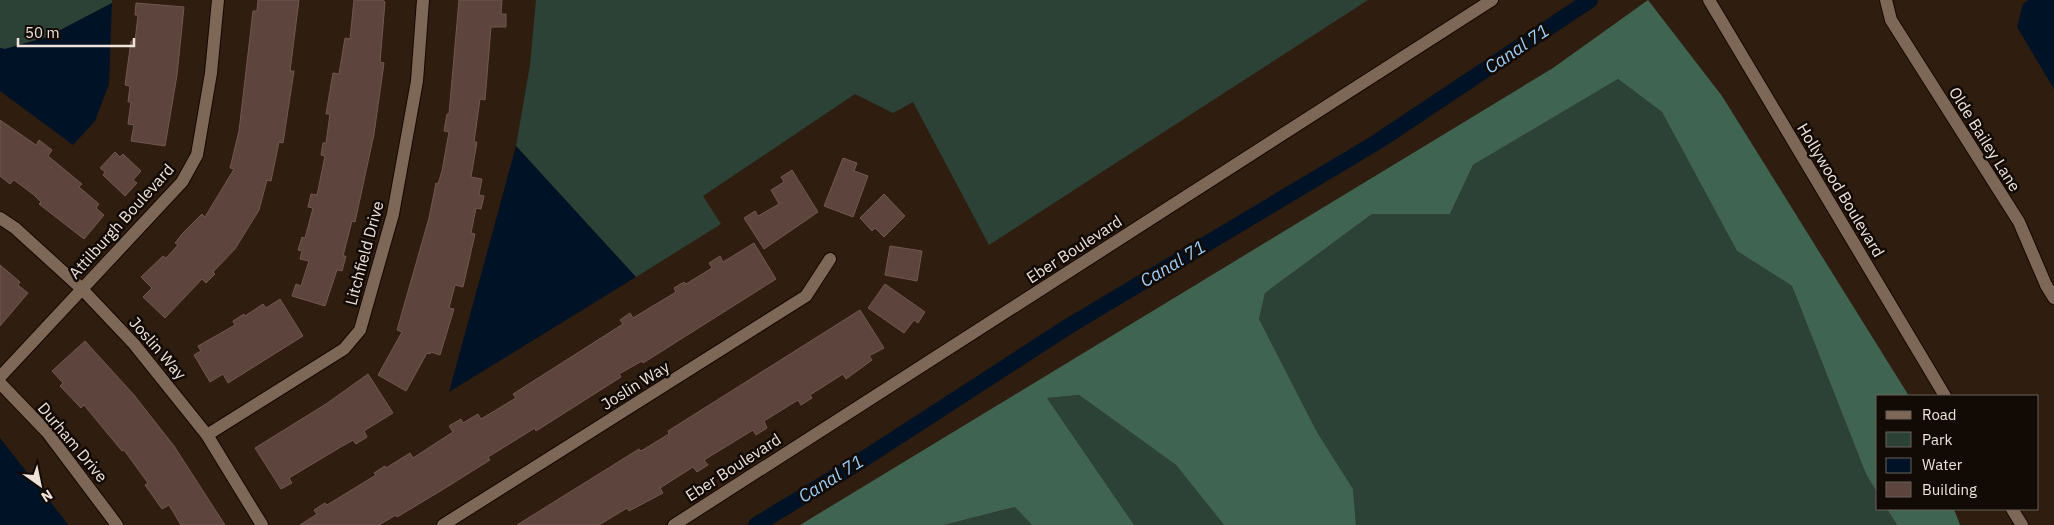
<svg xmlns="http://www.w3.org/2000/svg" width="2054" height="525" viewBox="0 0 2054 525" font-family="'IBM Plex Sans',sans-serif">
<style>
.green{fill:#2d4237}
.forest{fill:#406452}
.water{fill:#001326}
.lines{fill:none;stroke-linecap:round;stroke-linejoin:round}
.canal{stroke:#001326;stroke-width:16}
.building{fill:#5d443d;stroke:#715750}
.minor-casing{stroke:#160700;stroke-width:14}
.tertiary-casing{stroke:#160700;stroke-width:14}
.minor{stroke:#7d6857;stroke-width:12}
.tertiary{stroke:#7d6857;stroke-width:12}
.labels{text-anchor:middle;stroke-width:5;stroke-linejoin:round;paint-order:stroke}
.street-label{font-size:16px;fill:#f0e4da;stroke:#110a05}
.water-label{font-size:18px;font-style:italic;fill:#9bcef9;stroke:#110a05}
</style>
<rect width="100%" height="100%" fill="#2f1e0f"/>
<g class="green">
<polygon points="0,0 112,0 112,3 47,37 5,49 0,48"/>
<polygon points="536,0 1368,0 989,245 913,102 893,113 855,94 703,196 721,224 636,277 516,146 530,65"/>
<polygon points="1618,79 1662,112 1737,251 1792,286 1866,474 1878,494 1878,509 1887,509 1897,525 1356,525 1353,489 1317,432 1259,319 1265,293 1372,214 1450,214 1473,165"/>
<polygon points="1079,395 1176,465 1224,525 1134,525 1047,398"/>
<polygon points="1016,507 1032,525 944,525"/>
</g>
<g class="forest">
<polygon points="1648,0 1722,96 1909,396 1878,396 1878,494 1866,474 1792,286 1737,251 1662,112 1618,79 1473,165 1450,214 1372,214 1265,293 1259,319 1317,432 1353,489 1356,525 1224,525 1176,465 1079,395 1047,398 1134,525 1032,525 1015,507 944,525 800,525 1553,68"/>
<polygon points="1887,509 1954,509 1960,525 1897,525"/>
</g>
<g class="water">
<polygon points="2028,0 2054,0 2054,89 2017,27 2023,4"/>
<polygon points="112,3 109,84 95,121 73,145 0,91 0,48 5,49 47,37"/>
<polygon points="516,146 636,277 449,392"/>
<polygon points="0,438 67,523 68,525 0,525"/>
</g>
<g class="lines">
<polyline class="canal" points="756,525 853,466 1069,326 1377,142 1590,0"/>
</g>
<g class="building">
<polygon points="258,0 299,0 290,71 294,71 283,143 279,142 271,181 267,180 259,210 235,249 213,272 215,274 206,283 202,279 165,318 143,297 152,288 141,277 163,256 166,258 178,245 175,243 182,234 202,214 205,217 234,169 230,168 239,131 253,11 257,11"/>
<polygon points="354,0 383,0 385,2 380,62 384,63 374,134 355,222 352,221 343,256 346,256 342,271 337,270 325,306 292,296 296,284 301,286 309,261 300,259 302,251 298,250 302,237 305,238 313,208 308,207 311,194 317,195 325,156 321,155 323,143 326,143 330,114 326,114 333,73 339,74 345,38 350,39"/>
<polygon points="459,0 502,0 501,14 506,14 506,27 491,27 485,100 480,99 474,142 477,142 471,177 482,179 479,195 484,196 481,209 476,208 471,233 475,234 463,287 455,285 449,308 454,309 440,355 431,352 430,354 427,353 406,391 378,375 402,332 397,330 429,218 436,183 438,184 442,171 449,132 444,131 447,114 449,114"/>
<polygon points="136,3 184,7 177,75 165,146 131,141 134,125 128,124 131,102 128,102 130,86 125,85 131,41 135,41 138,15 135,15"/>
<polygon points="0,120 36,145 39,140 52,150 48,156 82,184 79,187 99,204 96,208 104,215 84,239 39,204 41,202 34,195 14,180 10,184 0,176"/>
<polygon points="115,152 120,157 123,154 141,171 133,180 137,183 125,196 103,175 105,172 100,168"/>
<polygon points="843,158 857,163 854,171 868,176 853,217 824,206"/>
<polygon points="792,170 818,212 764,249 744,218 755,211 758,216 779,204 771,190 784,182 781,177"/>
<polygon points="884,194 905,216 884,237 875,228 872,231 860,218"/>
<polygon points="754,243 776,279 643,363 642,361 619,374 621,377 536,431 535,428 488,457 490,460 442,490 397,517 396,515 379,525 300,525 317,514 314,510 325,503 327,505 376,475 374,473 385,466 386,468 410,453 413,458 453,432 449,426 461,419 463,423 478,414 481,419 516,398 513,394 623,324 620,320 630,313 633,318 676,292 674,288 684,282 686,284 712,268 709,263 720,256 723,262"/>
<polygon points="890,246 922,251 917,281 885,275"/>
<polygon points="0,265 20,282 18,285 28,293 0,326"/>
<polygon points="885,284 925,312 918,323 914,320 904,333 868,308"/>
<polygon points="280,299 303,336 228,383 223,374 210,382 194,355 201,351 198,346 235,325 233,321 244,314 245,316 263,304 266,308"/>
<polygon points="860,310 884,348 869,356 872,360 846,379 843,374 810,395 812,398 801,405 798,400 764,421 767,428 756,435 753,430 704,460 708,465 697,472 693,467 660,488 663,493 629,511 627,508 599,525 517,525 639,449 641,451 669,434 668,431"/>
<polygon points="85,341 134,395 174,446 225,525 181,525 169,505 162,509 145,485 148,483 124,450 122,451 84,405 81,408 60,386 63,383 52,371"/>
<polygon points="368,374 393,413 364,431 367,437 356,444 353,440 339,448 289,478 292,483 281,489 255,448 326,404"/>
</g>
<g class="lines">
<g class="minor-casing">
<g id="minor">
<polyline points="1886,0 1891,20 2019,222 2046,285 2054,298"/>
<polyline points="0,218 15,228 82,289 134,344 207,435 262,525"/>
<polyline points="0,377 182,182 197,155 211,73 218,0"/>
<polyline points="207,435 344,349 360,330 393,214 417,81 423,0"/>
<polyline points="443,525 806,296 830,259"/>
</g>
</g>
<g class="tertiary-casing">
<g id="tertiary">
<polyline points="1709,0 1945,396"/>
<polyline points="0,383 47,432 117,525"/>
<polyline points="2012,509 2022,525"/>
<polyline points="674,525 1492,0"/>
</g>
</g>
<use href="#minor" class="minor"/>
<use href="#tertiary" class="tertiary"/>
</g>
<g class="labels">
<g class="street-label">
<text transform="translate(1985 139) rotate(58)" y="6">Olde Bailey Lane</text>
<text transform="translate(1841 190) rotate(59)" y="6">Hollywood Boulevard</text>
<text transform="translate(121 221) rotate(-48)" y="6">Attilburgh Boulevard</text>
<text transform="translate(1074 249) rotate(-33)" y="6">Eber Boulevard</text>
<text transform="translate(364 253) rotate(-75)" y="6">Litchfield Drive</text>
<text transform="translate(158 348) rotate(49)" y="6">Joslin Way</text>
<text transform="translate(635 385) rotate(-32)" y="6">Joslin Way</text>
<text transform="translate(73 442) rotate(50)" y="6">Durham Drive</text>
<text transform="translate(733 467) rotate(-33)" y="6">Eber Boulevard</text>
</g>
<g class="water-label">
<text transform="translate(1517 49) rotate(-34)" y="6">Canal 71</text>
<text transform="translate(1173 264) rotate(-31)" y="6">Canal 71</text>
<text transform="translate(831 479) rotate(-32)" y="6">Canal 71</text>
</g>
</g>
<rect x="1876" y="395" width="162" height="115" fill="#110a05" stroke="#6a615a"/>
<rect x="1886" y="411" width="25" height="8" fill="#7d6857" stroke="#6a615a"/>
<text x="1922" y="420" font-size="15" fill="#f0e4da">Road</text>
<rect x="1886" y="432" width="25" height="15" fill="#2d4237" stroke="#6a615a"/>
<text x="1922" y="445" font-size="15" fill="#f0e4da">Park</text>
<rect x="1886" y="458" width="25" height="15" fill="#001326" stroke="#6a615a"/>
<text x="1922" y="470" font-size="15" fill="#f0e4da">Water</text>
<rect x="1886" y="482" width="25" height="15" fill="#5d443d" stroke="#6a615a"/>
<text x="1922" y="495" font-size="15" fill="#f0e4da">Building</text>
<g transform="translate(40 485) rotate(147)" stroke="#110a05" stroke-width="4" paint-order="stroke">
<path d="M0-4L9 19L0 12L-9 19Z" fill="#f0e4da"/>
<text y="-8" font-size="14" font-weight="bold" text-anchor="middle" fill="#f0e4da">N</text>
</g>
<path d="M18 38v8h116v-8" fill="none" stroke="#f0e4da" stroke-width="2.5"/>
<text x="25" y="38" font-size="15" fill="#f0e4da" stroke="#110a05" stroke-width="4" paint-order="stroke">50 m</text>
</svg>
